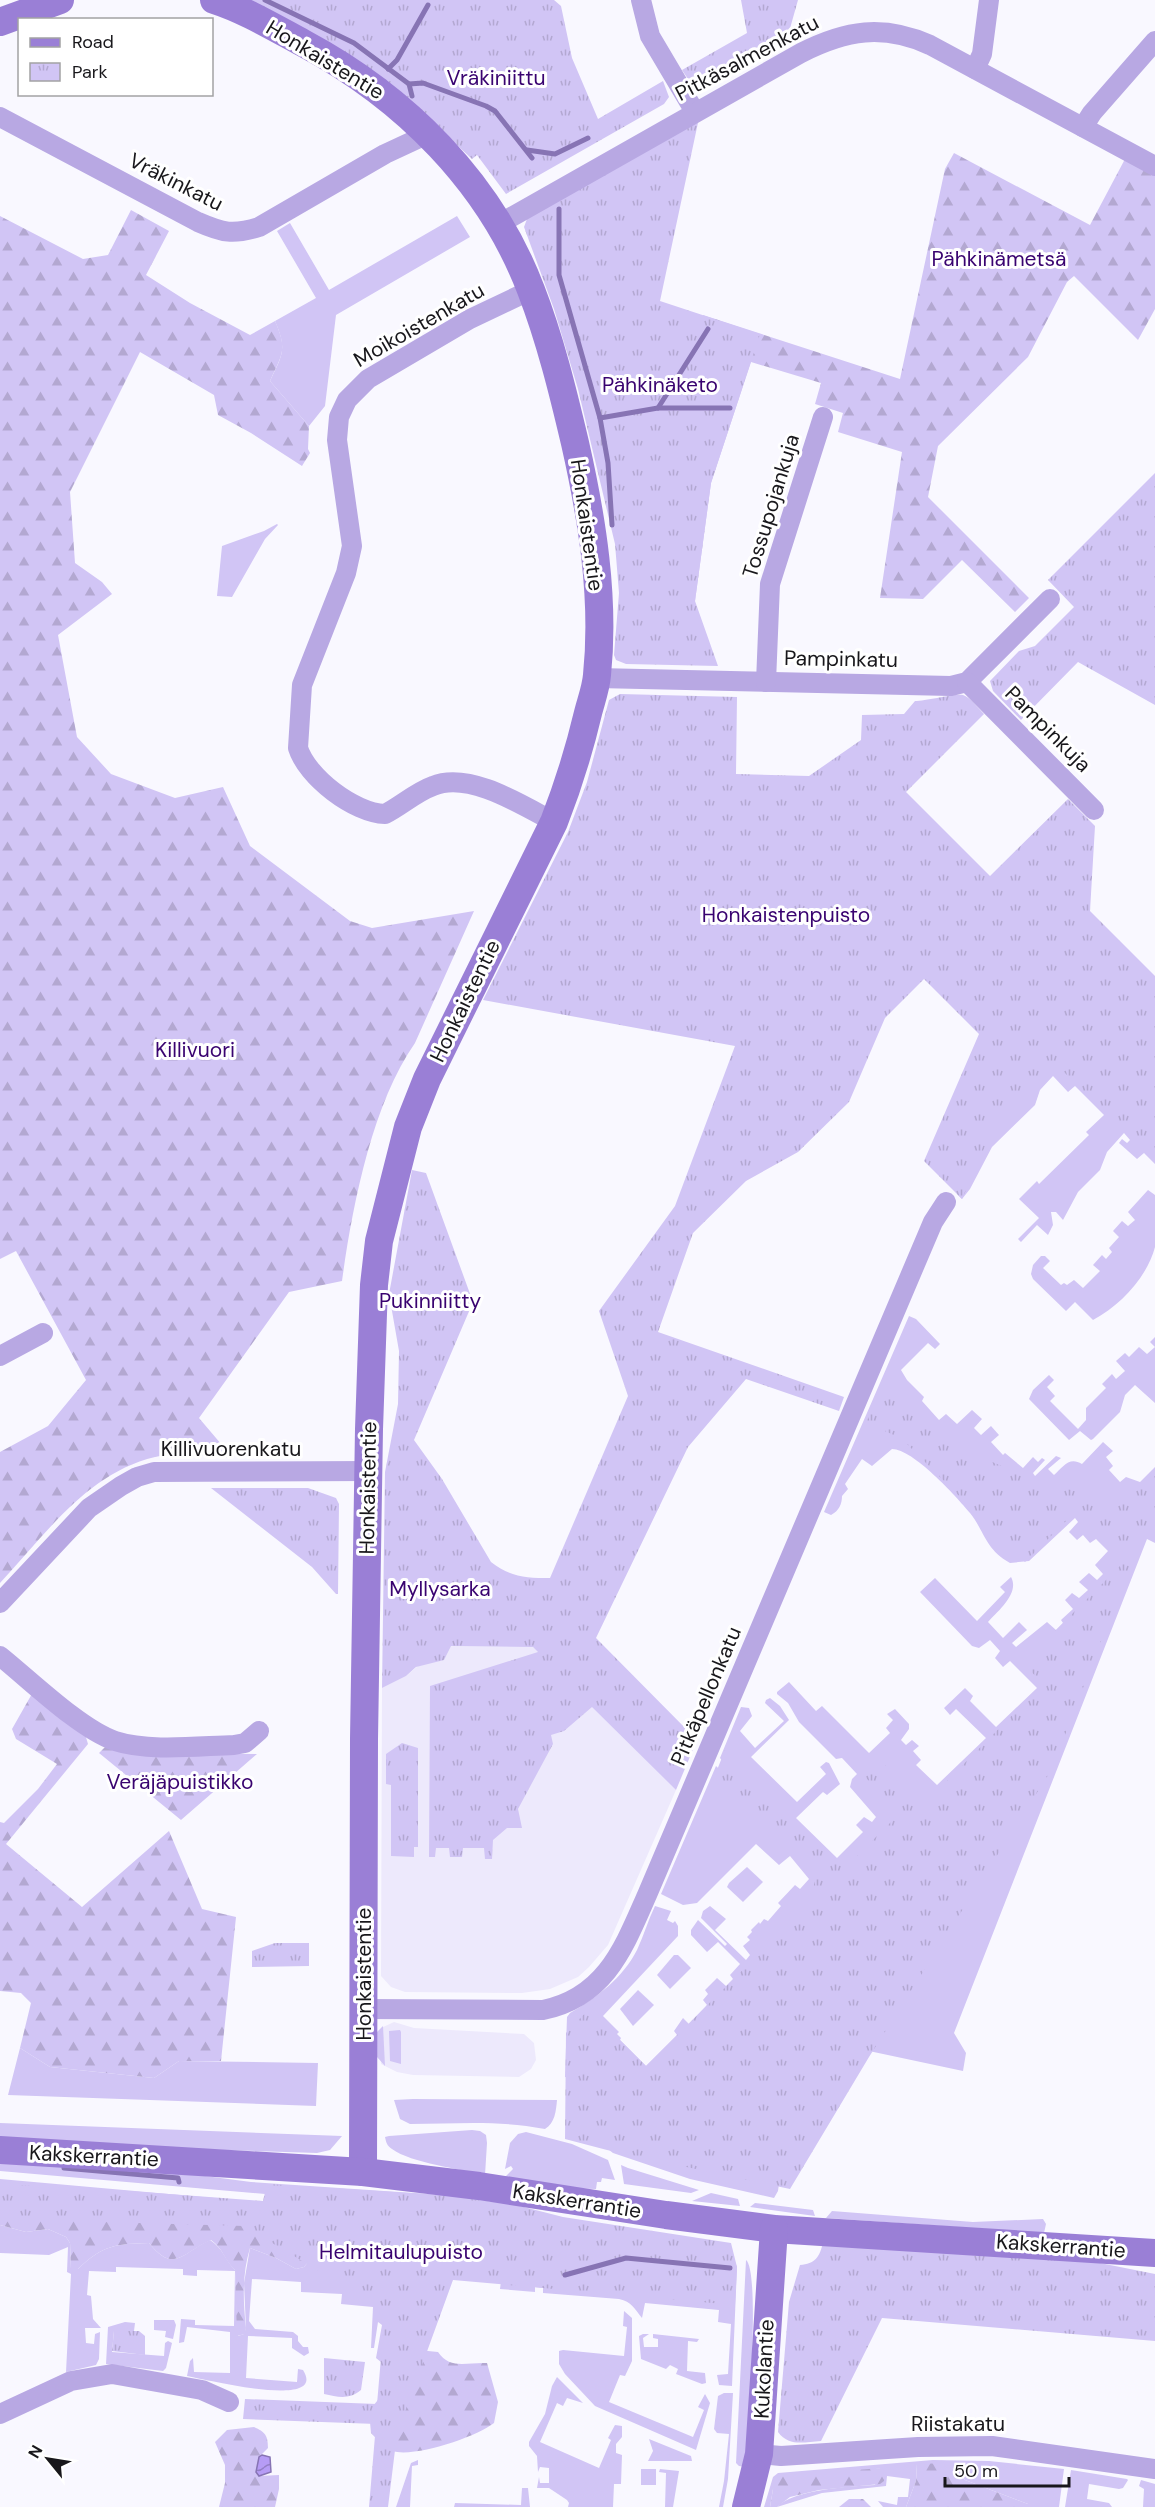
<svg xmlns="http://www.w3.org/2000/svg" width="1155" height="2507" viewBox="0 0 1155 2507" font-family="'DM Sans',sans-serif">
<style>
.built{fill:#ede9fc}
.grass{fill:#d1c5f5}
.forest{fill:url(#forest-firs)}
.park{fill:url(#park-tufts)}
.water{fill:url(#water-waves);stroke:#8774b4;stroke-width:1.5}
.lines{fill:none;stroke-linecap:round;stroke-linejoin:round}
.stream{stroke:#8774b4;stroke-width:5}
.street{stroke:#b8a8e3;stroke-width:20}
.secondary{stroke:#9a7fd6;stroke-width:28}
.labels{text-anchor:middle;stroke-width:6;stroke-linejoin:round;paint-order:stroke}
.street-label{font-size:21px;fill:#18171b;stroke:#fff}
.park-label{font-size:21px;fill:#390370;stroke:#fff}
</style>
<defs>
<pattern id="forest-firs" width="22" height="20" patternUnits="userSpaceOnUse" patternTransform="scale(1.5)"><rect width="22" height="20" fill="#d1c5f5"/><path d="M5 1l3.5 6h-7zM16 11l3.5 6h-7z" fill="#b3a8d1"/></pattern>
<pattern id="park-tufts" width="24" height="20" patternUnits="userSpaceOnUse" patternTransform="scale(1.5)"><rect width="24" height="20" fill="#d1c5f5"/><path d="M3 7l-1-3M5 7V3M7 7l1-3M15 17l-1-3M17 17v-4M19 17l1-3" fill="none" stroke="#b3a8d1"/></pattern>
<pattern id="water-waves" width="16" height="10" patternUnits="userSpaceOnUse" patternTransform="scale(1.5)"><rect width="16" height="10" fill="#b69cf5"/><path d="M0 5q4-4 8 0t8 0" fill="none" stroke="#937ec6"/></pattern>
</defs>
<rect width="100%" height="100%" fill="#f9f8ff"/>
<g class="built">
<polygon points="442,1646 533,1647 676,1790 608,1945 589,1967 578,1977 550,1989 522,1993 405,1992 391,1987 381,1976 382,1688 406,1676"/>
<polygon points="394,2022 414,2028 524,2034 534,2043 536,2060 531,2069 519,2077 413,2075 397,2072 381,2064 381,2028"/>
</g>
<g class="grass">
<path d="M457,216L470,237L336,315L325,406L309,426L270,381C283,354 287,349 275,321L316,298L277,231L290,223L329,290Z"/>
<polygon points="277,524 278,525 265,539 232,597 217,596 222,546 264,531"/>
<polygon points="1026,1046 1155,1115 1155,1164 1144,1153 1137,1159 1119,1143 1122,1139 1127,1143 1130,1140 1124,1133 1107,1152 1100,1170 1078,1192 1063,1220 1056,1212 1051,1212 1053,1225 1048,1235 1037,1225 1021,1242 1018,1239 1039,1218 1019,1199 1037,1181 1039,1184 1089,1135 1086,1132 1104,1115 1075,1086 1068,1092 1053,1076 1040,1090 1035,1105 992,1147 970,1189 962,1199 957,1194"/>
<path d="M1148,1190L1155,1195C1155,1210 1155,1232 1155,1247C1147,1277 1121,1305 1093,1320L1075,1302L1066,1311L1033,1279L1031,1274L1033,1265L1041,1256H1045L1050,1261L1043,1268L1061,1285L1064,1283L1067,1285L1074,1280L1083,1288L1100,1271L1093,1265L1102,1255L1106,1259L1112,1252L1109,1248L1119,1237L1113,1231L1122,1221L1128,1226L1135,1220L1128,1212Z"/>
<path d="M909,1316L916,1319L940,1344L935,1349L928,1343L901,1370L907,1380L924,1397L922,1401L939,1420L946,1414L957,1424L972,1410L982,1419L974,1428L981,1435L991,1426L999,1435L991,1442L1003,1455L1005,1453L1023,1468L1033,1457L1038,1462L1042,1458L1045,1460L1033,1473L1035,1476L1056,1456L1061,1458L1048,1469L1054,1475C1063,1467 1069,1456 1082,1464L1103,1442L1113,1451L1106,1457L1113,1466L1109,1470L1120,1482L1126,1477L1140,1482L1155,1467V1543L1147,1539L954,2033L966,2053L963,2071L822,2041L829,1889L720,1758L741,1707L749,1708L752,1716L740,1731L755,1748L784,1721L765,1703L766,1700L770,1698L780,1706L789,1720L751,1757L797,1802L826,1774L820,1767L826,1762L829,1763L840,1784L827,1795L823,1792L796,1818L837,1858L863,1832L856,1825L864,1817L872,1822L876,1817L850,1787L852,1779L857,1774L842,1758L836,1759L799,1722L788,1703L777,1694V1692L789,1682L816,1711L822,1706L869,1753L890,1733L886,1728L893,1720L887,1714L895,1709L909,1724V1729L901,1740L906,1745L912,1740L919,1746L913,1751L921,1760L916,1765L937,1785L986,1738L956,1709L950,1715L944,1708L965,1688L973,1696L970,1701L996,1727L1037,1688L1010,1661L1003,1667L995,1658L1000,1651L990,1640L979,1648L972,1646L920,1592L935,1578L977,1621L1005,1592L1000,1587L1011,1577C1020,1593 998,1611 988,1622L1003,1638L1019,1622L1027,1630L1012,1643L1016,1647L1047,1622L1056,1630L1063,1623L1061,1620L1073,1609L1065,1600L1072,1593L1079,1598L1088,1590L1079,1582L1089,1573L1097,1580L1103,1574L1095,1565L1108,1551L1096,1539L1090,1543L1083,1535L1077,1540L1069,1532L1078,1522L1075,1518L1029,1561L1010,1563C985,1549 985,1532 970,1513C956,1496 913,1449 892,1449L872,1466L862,1459L845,1484L848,1489L842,1496C842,1504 839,1511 831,1515L824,1512Z"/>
<polygon points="1155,1337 1155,1403 1135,1385 1125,1395 1120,1412 1093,1439 1091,1440 1080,1431 1069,1440 1029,1399 1033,1390 1049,1375 1054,1380 1047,1387 1055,1396 1050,1401 1078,1429 1086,1420 1086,1408 1106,1388 1102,1384 1112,1374 1116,1379 1125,1371 1116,1361 1125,1353 1129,1357 1139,1347 1147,1354 1155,1347 1150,1342"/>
<path d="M716,1766L791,1838L820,1875L778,2191L774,2198L690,2179L613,2153L604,2146L570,2078L565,2077L567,2017L570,2013C597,1997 622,1979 637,1950C644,1935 648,1920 655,1906L671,1911L667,1920L673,1923L675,1921L678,1926V1936L603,2016L619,2032L617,2034L621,2038L620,2040L646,2066L677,2035L674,2031L683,2018L689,2024L707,2005L703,2000L708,1994L705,1990L717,1978L726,1986L733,1979L730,1975L740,1964L718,1942L707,1952L691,1935V1930L698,1920L725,1946L727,1944L701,1918L703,1911L710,1906L726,1919L715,1930L746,1960L750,1955L743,1946L750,1940L747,1937L752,1932L751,1930L759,1922L760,1924L764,1919L768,1921L781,1906L778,1903L795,1885L800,1889L809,1879L790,1856L779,1865L756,1844L697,1903L683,1905L661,1894Z"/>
<polygon points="747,1867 763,1882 743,1902 727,1887 729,1883"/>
<polygon points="674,1955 678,1955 691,1968 670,1989 657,1975"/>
<polygon points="638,1990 654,2005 633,2026 620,2009"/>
<polygon points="383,2026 385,2066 377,2057 377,2032"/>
<polygon points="400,2030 401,2032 401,2064 390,2061 389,2031"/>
<polygon points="20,2048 50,2067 154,2078 179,2061 318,2063 316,2106 8,2095"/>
<path d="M413,2099L557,2100C556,2111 555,2123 545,2129C498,2120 457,2124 410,2124L400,2119L394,2100Z"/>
<polygon points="0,2123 342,2136 330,2150 317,2153 0,2143"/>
<path d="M472,2130L480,2131L486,2135L487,2143L485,2175C461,2169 411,2163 392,2149C387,2146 386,2142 385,2137L389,2136Z"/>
<polygon points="526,2132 572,2144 608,2160 615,2180 602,2178 601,2182 597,2182 596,2189 559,2188 504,2178 513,2169 511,2166 505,2169 510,2143 518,2134"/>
<polygon points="0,2159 167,2171 251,2182 488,2198 480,2238 311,2198 0,2171"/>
<polygon points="621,2165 628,2168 699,2190 691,2193 624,2184"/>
<path d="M0,2179L304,2206L324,2209L451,2254L433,2270L418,2287L387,2367L376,2358L382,2325L378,2322L374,2348H371L373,2307L341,2304L342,2294L301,2292V2282L252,2279L249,2321L255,2329L293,2332L298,2336V2341L303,2347H308L309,2353L304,2356L292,2348V2338L248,2336L246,2378L297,2382L298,2369L303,2370C329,2411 200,2378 187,2376L190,2361L193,2358L194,2372L230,2373V2332L187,2327L184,2342L179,2343L181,2319L195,2320V2325L234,2326L235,2271L197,2270V2276L183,2275V2269L116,2267V2272L89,2271L87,2295L91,2296L93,2319L101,2328H85L86,2343L94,2344L95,2334L100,2332L99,2359L96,2365L66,2372L71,2274L67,2272L68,2247L49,2255L0,2253V2225L26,2232L48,2229L66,2237L70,2243L71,2269H78C103,2245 115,2244 149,2243C174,2274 182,2253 210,2240C223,2248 225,2260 235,2270L238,2336L244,2334L246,2328L244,2283L250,2248L276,2258L296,2269L304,2267L316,2252C334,2254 354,2253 366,2268L364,2279L357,2282L361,2293L372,2298L394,2299L403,2288L412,2282C422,2251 395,2240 373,2229L364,2234L346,2236C334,2223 331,2211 310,2212L303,2219L287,2222L278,2221L269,2214L258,2210L222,2204L85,2193L0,2189Z"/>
<polygon points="711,2193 738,2199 740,2206 692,2201"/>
<polygon points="755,2203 813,2210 815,2216 750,2207"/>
<polygon points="832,2211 973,2222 1043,2219 1046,2224 1044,2233 826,2218"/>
<path d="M504,2259L734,2260L737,2267L732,2386L719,2385L717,2375L728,2374L731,2324L718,2322L719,2310L645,2303L642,2318C634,2308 632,2302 619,2299L543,2293V2288L535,2287V2292L500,2289Z"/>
<path d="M746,2260C761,2272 747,2439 746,2467L739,2466L736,2463Z"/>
<polygon points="624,2311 632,2318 632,2361 625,2376 620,2375 609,2402 693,2437 704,2410 698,2407 705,2394 710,2403 696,2450 595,2406 565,2374 559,2364 559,2351 563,2350 624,2356 627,2327 623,2326"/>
<polygon points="154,2320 174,2320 176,2325 173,2339 165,2337 166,2331 154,2330"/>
<polygon points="125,2322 135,2323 134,2331 114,2331 112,2352 164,2356 165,2343 168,2341 172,2343 166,2368 163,2371 106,2364 108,2327"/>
<polygon points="643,2334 649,2334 643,2338 644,2347 658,2347 658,2339 653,2338 653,2334 699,2339 697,2342 688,2341 687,2371 705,2373 706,2383 702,2384 676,2374 678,2369 670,2365 666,2369 641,2359 639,2336"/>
<polygon points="557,2377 583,2403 567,2398 563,2406 557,2403 540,2442 599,2468 611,2440 608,2438 615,2425 622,2426 622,2437 616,2444 616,2453 622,2455 621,2484 614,2484 613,2507 568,2507 569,2503 567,2500 549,2488 537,2488 539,2477 540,2483 549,2483 549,2468 540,2467 538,2472 537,2456 529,2446 529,2442 545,2414 552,2386"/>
<polygon points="724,2393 733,2393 728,2479 723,2507 719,2507 724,2481 729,2434 717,2433 714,2429 718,2396"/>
<polygon points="649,2439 691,2456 692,2461 648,2461 653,2451"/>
<polygon points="418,2460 418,2465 412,2466 410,2507 396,2507 411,2463"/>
<path d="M933,2460L989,2461L1064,2469L1059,2507H1028V2504L965,2480L955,2469L917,2464L916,2481L906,2507H883L878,2501L897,2505L898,2497H908L910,2479L887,2476L886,2486L822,2493L777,2507C792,2490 851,2486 875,2485L881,2468L773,2489L770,2507H764L773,2477L778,2473Z"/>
<rect x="641" y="2469" width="15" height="16"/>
<polygon points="660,2469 679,2471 673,2507 665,2507 666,2473 659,2472"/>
<polygon points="1071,2470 1127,2479 1128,2480 1123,2488 1119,2489 1089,2484 1087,2499 1109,2503 1112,2507 1065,2507"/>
<polygon points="1141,2480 1155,2484 1155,2507 1143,2507 1144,2489 1139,2486"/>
<polygon points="522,2488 528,2488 530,2507 454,2507 455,2503 521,2505"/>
</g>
<g class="forest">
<polygon points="954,153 1090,225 1125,159 1155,174 1155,309 1138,340 1074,276 1067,282 1028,357 938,446 928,497 1029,598 1015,612 962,560 923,599 880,598 902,452 838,432 843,413 815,404 821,383 751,362 711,483 695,601 703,315 900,379 945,169"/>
<path d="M131,210L169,231L146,275L190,303L250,335L275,321C288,350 282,354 270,381L309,426L308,449L310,453L302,466L251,433L218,415L214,395L140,352L70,492L75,563L102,582L112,594L58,635L77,737L111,774L175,798L223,787L250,846L350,921L372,928L474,911L415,1043C372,1104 352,1208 342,1281L289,1292L199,1418L233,1458C208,1456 179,1451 155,1457C87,1473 45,1535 0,1583V1452L48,1426L86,1380L16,1251L0,1259V216L83,259L108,255Z"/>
<polygon points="33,1692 85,1734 88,1744 6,1844 82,1907 169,1831 202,1909 236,1917 221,2061 179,2061 154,2078 50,2067 20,2048 31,2003 21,1993 0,1991 0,1822 4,1823 38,1789 57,1764 16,1739 12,1729"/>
<polygon points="106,1746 144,1753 257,1754 181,1820 99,1753"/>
<path d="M0,2189L186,2203L316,2252L304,2267L296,2269L276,2258L250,2248C242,2274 243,2301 246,2328L245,2334L237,2336L235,2270C224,2260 223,2248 211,2240C182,2253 174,2274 149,2243C115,2244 103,2245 78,2269H71L70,2243L66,2237L48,2229L26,2232L0,2225Z"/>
<path d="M418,2350L438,2352C450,2370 467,2362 487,2363L498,2402L494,2423C476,2437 415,2458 392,2451C385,2449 377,2439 371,2433L369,2411Z"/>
<path d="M254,2427C265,2432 268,2435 268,2448L259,2457V2476L279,2475V2489L275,2507H219L225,2483V2465L215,2442L227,2430Z"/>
<polygon points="947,2463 965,2480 1028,2504 1028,2507 906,2507 916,2481 917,2464"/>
<polygon points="881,2468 886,2470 884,2481 880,2484 819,2490 790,2497 777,2507 770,2507 773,2489 782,2476"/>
<polygon points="849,2499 863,2499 871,2507 839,2507"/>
</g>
<g class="park">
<polygon points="245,0 554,0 561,6 572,58 598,119 663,81 669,97 664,104 506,194 477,155 472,159 459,147"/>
<polygon points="741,0 798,0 789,32 701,83 690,82 682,70 747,33"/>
<polygon points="699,118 660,301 760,334 711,483 695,601 718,666 626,664 616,660 614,655 619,593 615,544 578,389 554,309 524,227 527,219"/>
<polygon points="1155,473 1155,705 1078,662 1021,720 993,691 990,681 1019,651 1035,646 1074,607 1048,580"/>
<path d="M620,694L737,697L736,774L809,776L861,740L862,715L904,714L915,701C926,701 956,693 963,695C970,697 978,708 984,714L906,792L990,876L1068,799L1095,826L1090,911L1155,976V1163L1056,1064L994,1126L962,1199L924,1161L979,1034L924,979L885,1018L849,1102L798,1152L746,1181L693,1233L658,1332L844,1397L839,1411L746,1379L688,1447L596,1638L697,1740L676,1790L592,1707L564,1731L551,1735L553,1744L518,1809L522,1828H507L493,1840L492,1859H485L484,1848H463L462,1857H450L449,1848H436L435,1857H429L430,1686L538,1652L533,1647L451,1646L444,1660L416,1667L406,1676L382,1688L385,1472L398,1404L399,1351L389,1294L412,1170L426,1173L473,1302L414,1440L442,1479L491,1562C510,1577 527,1578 550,1578L628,1396L599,1311L675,1206L735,1046L483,1000L568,832L587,782L609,700Z"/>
<polygon points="885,1379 948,1443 1018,1473 1118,1505 1155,1468 1155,1536 1143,1531 1052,1769 869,2057 790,2189 607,2150 565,2139 566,2033 589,2009 646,2066 814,1899 814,1874 715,1775 725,1750 844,1869 900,1813 865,1777 881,1761 924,1804 1043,1684 1023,1663 1127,1559 1077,1510 1025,1562 901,1438 866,1423"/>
<polygon points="211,1488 308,1488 336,1498 339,1504 338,1594 336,1594 312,1567"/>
<polygon points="402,1743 418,1748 418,1847 414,1847 414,1857 391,1856 391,1785 386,1784 386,1754"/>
<polygon points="275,1943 309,1943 309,1966 252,1967 252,1951"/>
<polygon points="267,2184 426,2194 512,2204 563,2217 731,2243 737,2267 735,2305 453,2280 397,2434 388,2507 369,2507 376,2424 243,2419 245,2399 377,2404 385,2311 244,2226 0,2219 0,2185 75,2187 263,2201"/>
<path d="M823,2242L1080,2259L1155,2274V2341L882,2318L821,2441C804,2442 789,2447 778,2432L789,2302L800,2265C815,2264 820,2257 823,2242Z"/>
<polygon points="114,2331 139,2331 145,2336 145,2355 112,2351"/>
<path d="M324,2358L365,2362L361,2390C349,2400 338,2397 324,2394Z"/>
</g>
<polygon class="water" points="262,2455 270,2457 271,2472 259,2476 256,2472 259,2457"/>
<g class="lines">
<g class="stream">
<polyline points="265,0 354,43 409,84 423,83 486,106 495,111 532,158"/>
<polyline points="388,69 397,60 428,5"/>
<polyline points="409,84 412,96"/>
<polyline points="527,150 555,154 588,138"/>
<polyline points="559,209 559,275 600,418 608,463 612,525"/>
<polyline points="658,408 708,329"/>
<polyline points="600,418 658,408 730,408"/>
<polyline points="64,2168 178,2178 179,2182"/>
<polyline points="565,2275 626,2258 730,2268"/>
</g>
<g class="street">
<polyline points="641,0 650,36 695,112"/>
<polyline points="975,69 982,54 989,0"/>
<path d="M0,117L198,222C223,233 233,235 259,227L385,154L428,134"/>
<polyline points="1083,127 1092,113 1155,41"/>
<path d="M499,224L801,53C846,30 883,24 930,45L1155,166"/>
<path d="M531,290L470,319L368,379L347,400L339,417L337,440L352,546L346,573L302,685L298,748C307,777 354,813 385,814C401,806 416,792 433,786C469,771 522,805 554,822"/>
<polyline points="597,678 951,686 967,682 1050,599"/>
<polyline points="766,682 770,584 823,417"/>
<polyline points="967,682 1094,810"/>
<polyline points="0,1356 43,1333"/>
<polyline points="0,1603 89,1508 121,1486 137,1477 154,1472 369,1471"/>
<path d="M0,1656C30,1680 80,1729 115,1741C149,1752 198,1746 234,1745L245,1743L259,1731"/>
<path d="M363,2009L543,2010C606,1997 624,1947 647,1895L933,1222L946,1202"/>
<polyline points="0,2414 71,2381 112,2374 202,2390 229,2402"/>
<polyline points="759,2454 781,2456 918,2447 992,2446 1155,2469"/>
</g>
<g class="secondary">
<path d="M214,0C245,10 275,28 303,43C404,97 490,182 531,290C550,339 563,392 575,443C592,518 605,598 597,675C596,688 591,701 588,713C579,751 568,786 554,822L427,1079L408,1127L379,1241L374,1285L369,1429L364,1739L363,2172"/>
<polyline points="0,22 60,0"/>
<polyline points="0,2150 363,2172 479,2186 666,2215 774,2229 1155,2253"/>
<polyline points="746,2507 759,2454 774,2229"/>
</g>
</g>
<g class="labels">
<g class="street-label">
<text transform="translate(747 58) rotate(-28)" y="7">Pitkäsalmenkatu</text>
<text transform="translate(325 60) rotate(31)" y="7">Honkaistentie</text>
<text transform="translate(176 182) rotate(27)" y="7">Vräkinkatu</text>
<text transform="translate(419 325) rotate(-30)" y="7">Moikoistenkatu</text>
<text transform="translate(771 506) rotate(-73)" y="7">Tossupojankuja</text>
<text transform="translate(587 525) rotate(82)" y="7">Honkaistentie</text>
<text transform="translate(841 659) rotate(1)" y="7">Pampinkatu</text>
<text transform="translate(1048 729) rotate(45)" y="7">Pampinkuja</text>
<text transform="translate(465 1001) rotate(-64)" y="7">Honkaistentie</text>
<text x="231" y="1456">Killivuorenkatu</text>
<text transform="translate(368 1488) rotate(-89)" y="7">Honkaistentie</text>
<text transform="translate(706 1696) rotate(-67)" y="7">Pitkäpellonkatu</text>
<text transform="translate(364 1974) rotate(-90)" y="7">Honkaistentie</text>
<text transform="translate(94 2156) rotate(3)" y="7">Kakskerrantie</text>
<text transform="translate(577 2201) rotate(9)" y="7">Kakskerrantie</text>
<text transform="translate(1061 2246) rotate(4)" y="7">Kakskerrantie</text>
<text transform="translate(764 2369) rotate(-87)" y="7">Kukolantie</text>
<text x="958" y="2431">Riistakatu</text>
</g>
<g class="park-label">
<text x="496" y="85">Vräkiniittu</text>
<text x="999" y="266">Pähkinämetsä</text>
<text x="660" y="392">Pähkinäketo</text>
<text x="786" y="922">Honkaistenpuisto</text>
<text x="195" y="1057">Killivuori</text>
<text x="430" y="1308">Pukinniitty</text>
<text x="440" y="1596">Myllysarka</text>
<text x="180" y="1789">Veräjäpuistikko</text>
<text x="401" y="2259">Helmitaulupuisto</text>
</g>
</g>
<rect x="18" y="18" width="195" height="78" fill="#ffffff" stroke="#a3a2a4" stroke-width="1.5"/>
<rect x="30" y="38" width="30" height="9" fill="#9a7fd6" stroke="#a3a2a4" stroke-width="1.5"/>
<text x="72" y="48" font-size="18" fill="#18171b">Road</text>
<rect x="30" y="63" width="30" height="18" fill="url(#park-tufts)" stroke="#a3a2a4" stroke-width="1.5"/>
<text x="72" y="78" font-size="18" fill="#18171b">Park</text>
<g transform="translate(48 2459) rotate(300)" stroke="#ffffff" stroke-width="4.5" paint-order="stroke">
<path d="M0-4.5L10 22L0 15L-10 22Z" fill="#18171b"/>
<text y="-9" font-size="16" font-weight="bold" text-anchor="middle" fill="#18171b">N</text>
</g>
<path d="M945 2477v9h124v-9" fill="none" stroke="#18171b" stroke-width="3"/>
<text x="954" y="2477" font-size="18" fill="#18171b" stroke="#ffffff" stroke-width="4.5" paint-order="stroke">50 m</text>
</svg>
